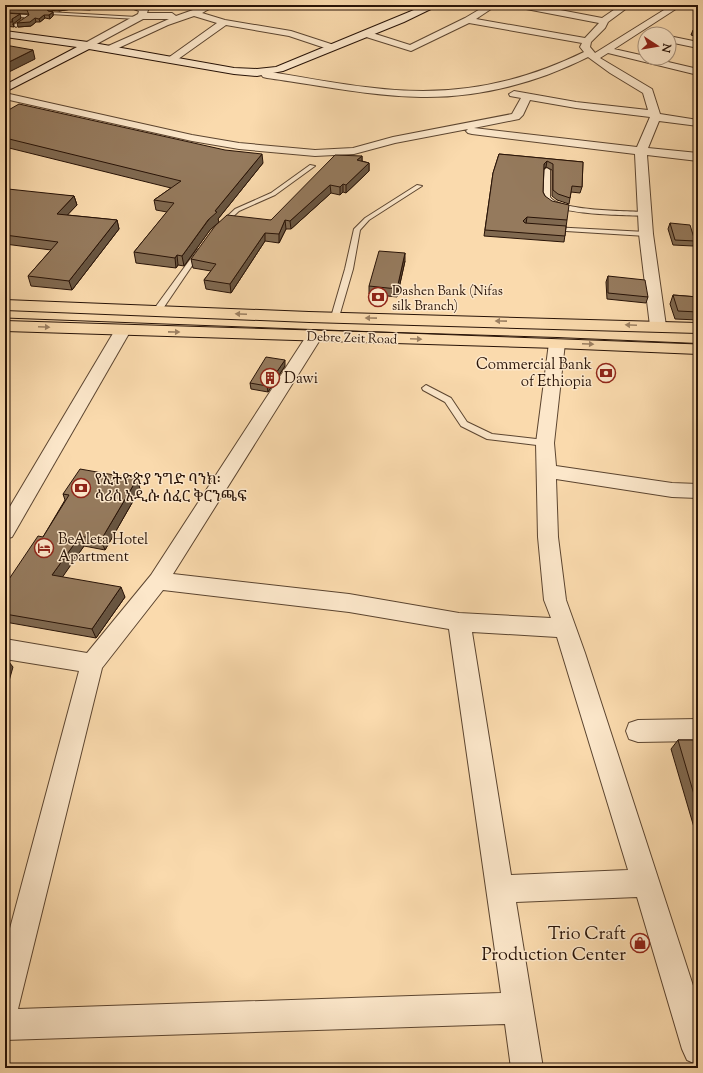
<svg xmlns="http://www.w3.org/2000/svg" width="703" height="1073" viewBox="0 0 703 1073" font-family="'Sorts Mill Goudy','Noto Serif Ethiopic',serif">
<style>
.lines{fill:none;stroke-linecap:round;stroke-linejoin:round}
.lane-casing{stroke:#5c4530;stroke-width:2}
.street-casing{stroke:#5c4530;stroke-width:2}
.secondary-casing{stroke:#281307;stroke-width:2}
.primary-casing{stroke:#281307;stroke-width:2}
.lane{fill:#fce7ca;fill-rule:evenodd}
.street{fill:#fce7ca;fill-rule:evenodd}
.secondary{fill:#fce7ca;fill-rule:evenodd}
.primary{fill:#fadaad;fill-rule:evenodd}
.tram{stroke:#281307;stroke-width:1}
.wall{fill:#806950;stroke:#281307}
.shaded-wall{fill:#685541;stroke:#281307}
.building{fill:#957a5d;stroke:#281307}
.oneway{fill:#9c8062}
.labels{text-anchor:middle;stroke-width:3;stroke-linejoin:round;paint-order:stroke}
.far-poi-label{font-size:13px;fill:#281307;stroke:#fce7ca;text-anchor:start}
.far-street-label{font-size:13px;fill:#281307;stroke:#fce7ca}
.poi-label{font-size:15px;fill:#281307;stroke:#fce7ca;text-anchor:start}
.near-poi-label{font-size:18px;fill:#281307;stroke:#fce7ca;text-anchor:end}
</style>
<rect width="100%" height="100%" fill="#fadaad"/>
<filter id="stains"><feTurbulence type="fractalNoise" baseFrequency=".005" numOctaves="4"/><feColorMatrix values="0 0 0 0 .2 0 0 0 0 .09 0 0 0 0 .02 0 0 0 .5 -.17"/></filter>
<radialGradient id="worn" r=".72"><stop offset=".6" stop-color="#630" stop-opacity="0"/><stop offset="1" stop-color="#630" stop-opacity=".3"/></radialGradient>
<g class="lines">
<g class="lane-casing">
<g id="lane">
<polygon points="48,12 137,17 139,18 137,19 50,14"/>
<polygon points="5,14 27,15 29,18 16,27 14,25 25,17 5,16"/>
<polygon points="310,165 315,166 275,195 239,211 223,226 218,225 235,209 271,193"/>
<path d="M547,168L550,170V197C559,211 627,211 645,212L648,214L645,216C626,215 556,215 545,201C540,193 544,179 544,170Z"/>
<polygon points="417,185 422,186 369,220 360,230 353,269 339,317 335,319 332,319 331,317 345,269 354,229 365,218"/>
<polygon points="552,227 646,232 649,234 646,236 550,230 549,229"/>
<polygon points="199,249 202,251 160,313 154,313 154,309 197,250"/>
<polygon points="426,385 451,398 467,422 492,434 545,440 549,443 545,446 487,439 461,426 445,402 423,390 422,388"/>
</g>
</g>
<g class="street-casing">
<g id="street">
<path d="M124,5C132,5 142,4 148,10L147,13H172L176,16L207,5L211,8L202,13L225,20L291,31L334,45L336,47L331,50L289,36L226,25L174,62H168L166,60L168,58L217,23L194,16L168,25L112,51H106L104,49L106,47L169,19H143L91,47H85L83,45L85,43L138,14L139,11Z"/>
<polygon points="415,5 431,5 433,7 429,10 416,7"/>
<path d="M487,5H497L476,19L585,38L599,23L521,8L517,5H534L602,18L621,5H631L608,22L605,28L591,42L590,47L595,53L672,5H682L614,49L645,56V58H651L698,69V75L608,53L600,58L652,89L660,114L698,120V126L659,121L648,148L698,153V161L647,155L653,234L666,326L663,329L658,331L653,329L650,326L639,234L635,154L472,134L468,133L466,131L468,129L395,143L354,154L315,156L239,149L192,141L5,99V93L192,135L239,143L315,150L353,148L393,137L512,114L521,98L510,96L509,94L514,91L576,102L648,110L643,93L610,73L588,57C536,83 479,98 421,97C369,96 318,85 267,78L263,77L259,72L264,69L270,72C321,80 372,91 423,91C480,91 533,77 584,52L580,47L582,43L469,23L411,51L363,36L361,34L366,31L410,45L465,18ZM530,100L576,108L650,117L637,147L474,128L519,119L523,115Z"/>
<polygon points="669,36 698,42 698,48 669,42"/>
<polygon points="123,325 128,327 131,330 12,537 5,539 5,515 115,330 118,327"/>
<path d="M315,330L321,332L323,335L173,574L349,594L459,613L551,618L544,600L538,537L536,443L549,343L551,340L557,338L563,340L565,343L554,443L556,466L672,483L698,484V498L672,497L556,479L558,537L566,600L585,653L698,1001V1065L687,1060L682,1049L637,897L516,902L543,1068H511L505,1024L5,1040V947L79,671L5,659V639L87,653L151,575L307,335L309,332ZM163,590L349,612L449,629L501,993L18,1009L102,668ZM472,632L557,637L628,870L511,875Z"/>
<polygon points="698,719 698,741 638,742 629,739 626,731 629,723 638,720"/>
</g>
</g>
<g class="secondary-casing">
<polygon id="secondary" points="426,5 439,5 404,22 283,71 257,76 234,74 89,49 5,92 5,85 77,47 5,37 5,31 88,42 234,68 257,69 276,67"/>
</g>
<g class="primary-casing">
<g id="primary">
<polygon points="5,300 309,312 698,323 698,333 309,322 5,310"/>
<polygon points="5,321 557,338 698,344 698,354 557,348 5,331"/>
</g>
</g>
<use href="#lane" class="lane"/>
<use href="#street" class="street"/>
<use href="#secondary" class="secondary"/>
<use href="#primary" class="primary"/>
<polyline class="tram" points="5,318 698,344"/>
</g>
<g class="wall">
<polygon points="5,5 96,5 90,10 72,9 59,11 48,10 48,11 53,12 53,16 50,19 45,18 40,22 36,22 31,26 18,27 29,16 28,14 7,13 6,9 7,8 5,8"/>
<polygon points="5,13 21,18 13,24 14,27 5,26"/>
<polygon points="698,27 698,37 691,35 693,30"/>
<polygon points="5,112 263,163 218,219 219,222 210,230 184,266 178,265 176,268 136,263 134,252 167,212 156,210 154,200 171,188 5,147"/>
<polygon points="499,154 583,162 582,187 580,193 571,192 569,204 557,200 552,196 552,170 546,167 544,169 543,192 545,196 567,220 564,242 484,236 493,173"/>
<polygon points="362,156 362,161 369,163 369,171 346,193 343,192 340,195 331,193 291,229 286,229 279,243 265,241 231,293 206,289 204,280 211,271 193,268 191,259 271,220"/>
<polygon points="5,192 74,196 77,205 67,215 117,220 119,229 72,290 31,286 28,276 51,250 5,244"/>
<polygon points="670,223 695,241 693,246 673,245 668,229"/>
<polygon points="405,261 397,297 369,294 369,286"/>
<polygon points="608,276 648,297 646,303 607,299 606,282"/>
<polygon points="673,295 698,297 698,320 675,319 670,304"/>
<polygon points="285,366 268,392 251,389 250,383"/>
<polygon points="137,479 140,489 105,550 84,546 62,577 125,597 96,638 5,622 5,585 43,537 65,500 63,494"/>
<polygon points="678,740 698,740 698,841 671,749"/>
</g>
<g class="shaded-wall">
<polygon points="71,5 72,9 59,11 59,7"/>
<polygon points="91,5 96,5 90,10 89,6"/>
<polygon points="53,12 53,16 50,19 49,15"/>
<polygon points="20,14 21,18 13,24 14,27 12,19"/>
<polygon points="44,15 45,18 40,22 39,19"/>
<polygon points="35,18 36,22 31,26 18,27 17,23"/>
<polygon points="33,50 35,59 5,74 5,64"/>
<polygon points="262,154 263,163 218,219 219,222 210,230 184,266 182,256 215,211"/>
<polygon points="362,156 362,164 357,160"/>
<polygon points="547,161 546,167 542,170 544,164"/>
<polygon points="369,163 369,171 346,193 346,185"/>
<polygon points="343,184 343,192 340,195 340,187"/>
<polygon points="330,185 331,193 291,229 290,221"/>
<polygon points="74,196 77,205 60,223 57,214"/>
<polygon points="527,217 526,224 522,227 523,221"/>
<polygon points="117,220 119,229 72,290 69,281"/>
<polygon points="285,220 286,229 279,243 279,234"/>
<polygon points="265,233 265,241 231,293 230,284"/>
<polygon points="405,253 405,261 397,297 397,289"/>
<polygon points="177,255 178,265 176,268 175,258"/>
<polygon points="6,266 9,274 5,278 5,267"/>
<polygon points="285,360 285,366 268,392 267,386"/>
<polygon points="137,479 140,489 105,550 101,540"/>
<polygon points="80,536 84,546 57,585 52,575"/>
<polygon points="121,587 125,597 96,638 92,629"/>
<polygon points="9,662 13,667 5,695 5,678"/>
</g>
<g class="building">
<polygon points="12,5 91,5 89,6 71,5 59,7 47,7 46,8 48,11 53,12 49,15 44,15 39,19 35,18 30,22 17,23 29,15 27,10 6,9"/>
<polygon points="5,13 20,14 12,19 12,22 5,22"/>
<polygon points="698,27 698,31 693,30"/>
<polygon points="5,45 33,50 5,64"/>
<polygon points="19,104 225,150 262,154 215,211 217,212 208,220 182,256 177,255 175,258 134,252 174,203 154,200 181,181 5,138 5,112"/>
<polygon points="499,154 583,162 582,187 572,186 570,198 558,194 553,190 553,164 547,161 544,164 543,192 545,196 552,201 569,205 567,220 527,217 523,221 525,223 566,226 565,236 485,230 493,173"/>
<polygon points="335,155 362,156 357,160 369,163 346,185 343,184 340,187 330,185 290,221 285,220 279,234 265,233 230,284 204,280 216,264 191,259 215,226 227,215 271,220"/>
<polygon points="8,189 74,196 57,214 117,220 69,281 28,276 58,242 5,235 5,192"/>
<polygon points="670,223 690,225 695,241 675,240"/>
<polygon points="379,251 405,253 397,289 369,286"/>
<polygon points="608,276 645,280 648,297 608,293"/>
<polygon points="673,295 698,297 698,312 678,311"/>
<polygon points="266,357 285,360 267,386 250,383"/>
<polygon points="80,469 137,479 101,540 80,536 52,575 121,587 92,629 5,614 5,585 38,536 43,537 69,495 63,494"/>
<polygon points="5,662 9,662 5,678"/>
<polygon points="678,740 698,740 698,808"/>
</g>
<defs><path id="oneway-solid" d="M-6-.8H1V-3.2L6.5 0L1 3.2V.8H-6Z"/></defs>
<g class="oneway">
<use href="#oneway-solid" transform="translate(241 314) rotate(-178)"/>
<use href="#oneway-solid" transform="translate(371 318) rotate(-179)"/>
<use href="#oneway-solid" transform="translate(501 321) rotate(-179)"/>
<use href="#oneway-solid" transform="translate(631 325) rotate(-178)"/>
<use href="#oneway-solid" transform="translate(44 327) rotate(2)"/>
<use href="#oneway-solid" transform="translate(174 332) rotate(1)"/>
<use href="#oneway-solid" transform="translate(416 339) rotate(2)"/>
<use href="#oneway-solid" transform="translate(588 344) rotate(2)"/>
</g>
<defs>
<g id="bank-ring" transform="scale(1)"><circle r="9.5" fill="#fce7ca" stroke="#8f2418" stroke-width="1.5"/><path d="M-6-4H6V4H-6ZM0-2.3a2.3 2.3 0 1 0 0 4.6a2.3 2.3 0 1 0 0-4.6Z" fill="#8f2418"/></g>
<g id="building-ring" transform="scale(1)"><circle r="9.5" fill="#fce7ca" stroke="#8f2418" stroke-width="1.5"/><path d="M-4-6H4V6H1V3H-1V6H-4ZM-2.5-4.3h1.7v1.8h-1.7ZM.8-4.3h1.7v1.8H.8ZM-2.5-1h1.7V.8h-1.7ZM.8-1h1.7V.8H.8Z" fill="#8f2418"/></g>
<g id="hotel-ring" transform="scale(1)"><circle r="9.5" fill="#fce7ca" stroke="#8f2418" stroke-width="1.5"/><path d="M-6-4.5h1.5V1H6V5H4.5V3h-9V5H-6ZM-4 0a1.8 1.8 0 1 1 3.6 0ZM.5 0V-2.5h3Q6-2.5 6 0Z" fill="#8f2418"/></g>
<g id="shop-ring" transform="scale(1)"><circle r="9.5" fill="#fce7ca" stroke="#8f2418" stroke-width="1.5"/><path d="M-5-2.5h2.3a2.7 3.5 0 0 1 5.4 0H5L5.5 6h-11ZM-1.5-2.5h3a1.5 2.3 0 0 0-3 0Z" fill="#8f2418"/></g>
</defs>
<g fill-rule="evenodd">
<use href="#bank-ring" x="378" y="297"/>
<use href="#bank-ring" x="606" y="373"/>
<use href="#building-ring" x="270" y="378"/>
<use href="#bank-ring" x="81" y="488"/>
<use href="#hotel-ring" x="44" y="548"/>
<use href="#shop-ring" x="640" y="943"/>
</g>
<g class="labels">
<g class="far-poi-label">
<text x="392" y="295">Dashen Bank (Nifas<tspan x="392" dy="15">silk Branch)</tspan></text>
</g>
<g class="far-street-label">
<text transform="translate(352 337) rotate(2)" y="5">Debre Zeit Road</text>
</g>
<g class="poi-label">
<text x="592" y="369" text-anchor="end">Commercial Bank<tspan x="592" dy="17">of Ethiopia</tspan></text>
<text x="284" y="383">Dawi</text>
<text x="95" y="484">የኢትዮጵያ ንግድ ባንክ፡<tspan x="95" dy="17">ሳሪስ አዲሱ ሰፈር ቅርንጫፍ</tspan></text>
<text x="58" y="544">BeAleta Hotel<tspan x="58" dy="17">Apartment</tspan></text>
</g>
<g class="near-poi-label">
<text x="626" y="939">Trio Craft<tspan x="626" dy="21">Production Center</tspan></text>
</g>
</g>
<rect width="703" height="1073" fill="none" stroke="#fadaad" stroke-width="20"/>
<rect x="6" y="6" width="691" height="1061" fill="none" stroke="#281307" stroke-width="2"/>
<rect x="10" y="10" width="683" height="1053" fill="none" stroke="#281307"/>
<g transform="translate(657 46) rotate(102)"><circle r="19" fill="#fce7ca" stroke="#a7927c"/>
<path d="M0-3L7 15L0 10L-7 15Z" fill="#8f2418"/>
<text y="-6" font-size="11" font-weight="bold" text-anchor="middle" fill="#281307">N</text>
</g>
<rect width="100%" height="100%" filter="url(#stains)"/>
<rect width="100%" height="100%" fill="url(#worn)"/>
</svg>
